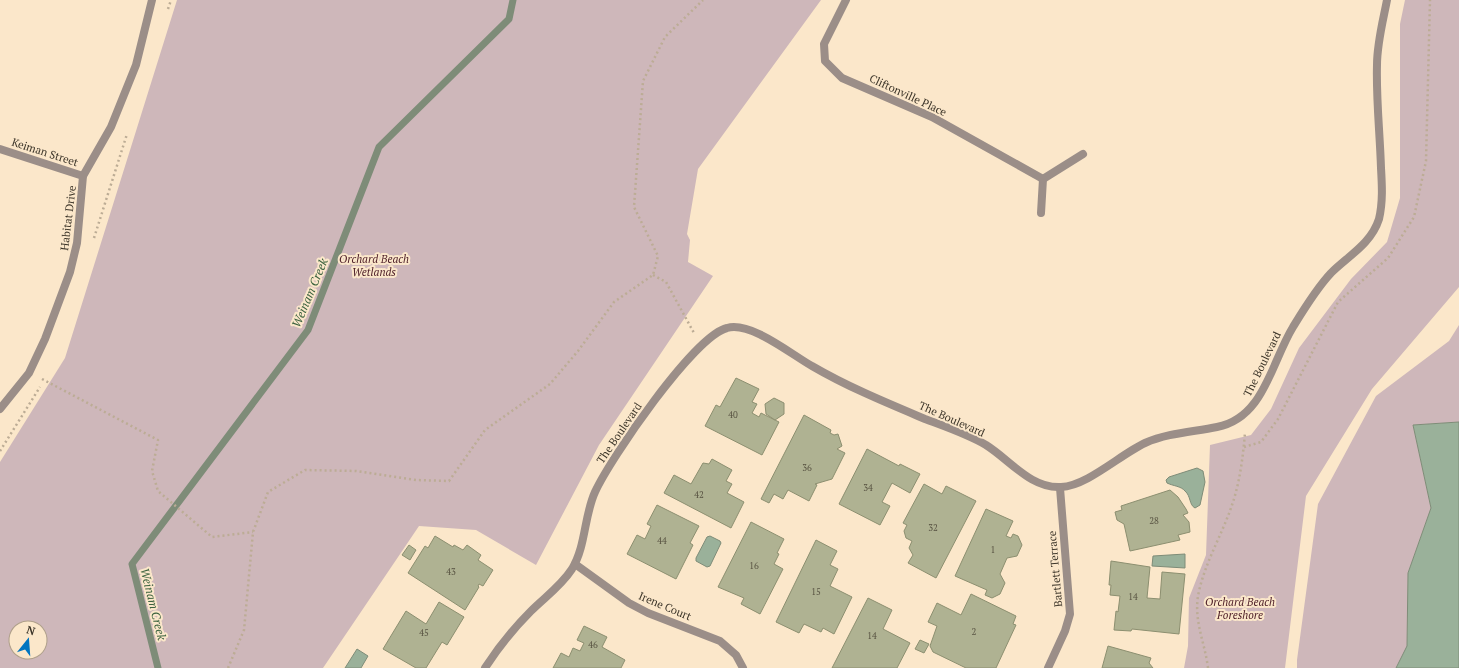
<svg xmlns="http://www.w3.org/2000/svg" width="1459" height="668" viewBox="0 0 1459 668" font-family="'PT Serif',serif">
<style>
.green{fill:#ceb7ba;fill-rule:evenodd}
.water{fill:#9ab19a;stroke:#7e8c78}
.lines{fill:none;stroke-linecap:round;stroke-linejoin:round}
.stream{stroke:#7e8c78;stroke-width:7}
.building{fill:#afb292;stroke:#8c8f70}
.path{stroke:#bcac95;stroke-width:2.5;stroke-dasharray:2 3;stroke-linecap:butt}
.lane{stroke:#9b8e88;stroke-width:8}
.street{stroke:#9b8e88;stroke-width:8}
.labels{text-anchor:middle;stroke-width:4;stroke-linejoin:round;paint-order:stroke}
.number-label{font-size:9px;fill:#595443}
.street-label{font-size:11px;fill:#3c3529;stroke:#fbe7ca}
.park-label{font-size:11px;font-style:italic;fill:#50212a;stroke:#fbe7ca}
.water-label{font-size:12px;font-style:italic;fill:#3d633f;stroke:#fbe7ca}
</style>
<rect width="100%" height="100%" fill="#fbe7ca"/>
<g class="green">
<path d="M177,0H821L698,169L687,234L690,240L688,262L713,276L599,445L536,565L476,530L419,526L323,668H0V462L65,358ZM16,628H40V652H16Z"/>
<polygon points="1405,0 1459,0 1459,287 1372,389 1306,496 1285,668 1184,668 1188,646 1189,598 1206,555 1210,445 1251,435 1271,409 1299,348 1351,279 1387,242 1400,198 1400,24"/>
<polygon points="1459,325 1459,422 1413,425 1431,508 1408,573 1407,647 1396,668 1297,668 1297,660 1318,504 1376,396 1449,341"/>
</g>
<g class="water">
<polygon points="1459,422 1459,668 1396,668 1407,646 1408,573 1431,508 1413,425"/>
<path d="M1197,468L1203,471L1205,482L1200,505L1195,508C1189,505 1191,496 1185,491C1181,486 1173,486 1167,483L1166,480L1169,477Z"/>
<polygon points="710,536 720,541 721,543 710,566 707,567 696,561 696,558 707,537"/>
<polygon points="1185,554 1185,568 1152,566 1153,556"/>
<polygon points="357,649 368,656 361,668 345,668"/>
</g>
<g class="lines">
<polyline class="stream" points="158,668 132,564 308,330 379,147 509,19 513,0"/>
</g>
<g class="building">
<polygon points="736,378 759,389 752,402 757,404 752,413 759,417 761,413 779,422 762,455 705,426 716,405 720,407"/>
<polygon points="774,398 784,403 784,414 775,420 766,414 765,404"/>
<polygon points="804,415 831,430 830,433 834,435 838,434 842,446 837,449 845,453 832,479 815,484 817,485 809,501 788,490 783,499 774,494 769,503 761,499"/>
<polygon points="867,449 899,466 900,464 920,474 910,493 892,483 882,502 890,506 880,525 839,504"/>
<polygon points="712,459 732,470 726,481 732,484 727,493 744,502 731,528 664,493 674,475 691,484 703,463 709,464"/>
<polygon points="924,484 942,494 946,486 976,501 936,578 908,563 913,555 909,548 912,541 906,538 904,531 907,525 903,523"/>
<polygon points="1170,490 1178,497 1186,509 1188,513 1183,515 1189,522 1190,532 1178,535 1180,540 1130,551 1124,524 1117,520 1115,512 1122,510 1121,506"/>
<polygon points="657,505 699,526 690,543 693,545 676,579 627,554 637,535 645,539 651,526 647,524"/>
<polygon points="986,509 1013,521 1006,536 1011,538 1013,534 1018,536 1022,545 1017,556 1007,558 1000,574 1005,583 1000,594 992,598 985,595 987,590 955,576"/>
<polygon points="751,522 784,539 777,553 779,554 774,564 783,569 760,614 741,604 744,598 718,587"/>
<polygon points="435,536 453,547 454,545 463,550 467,545 481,555 478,560 493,570 483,586 479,584 478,586 479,587 465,610 408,573 425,546 428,548"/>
<polygon points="816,540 837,551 830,565 838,569 830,586 852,597 834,634 823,628 821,632 804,624 799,633 776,622"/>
<polygon points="409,545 416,550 410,560 402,555"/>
<polygon points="1111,561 1150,567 1147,598 1160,599 1162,572 1185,574 1179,634 1132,629 1131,631 1114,630 1116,611 1118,612 1120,596 1110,595 1111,585 1109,585"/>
<polygon points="971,594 1016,616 1013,624 1016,625 996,668 966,668 933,652 930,646 937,626 928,622 937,603 961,615"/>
<polygon points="868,598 892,610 883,629 910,643 897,668 832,668"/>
<polygon points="439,602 464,617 447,645 442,642 426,668 416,668 383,649 406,611 426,624"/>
<polygon points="584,626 607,637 602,647 625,660 621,668 553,668 561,653 569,657 573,648 580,651 584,643 577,640"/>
<polygon points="920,640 929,644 924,653 915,649"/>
<polygon points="1108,646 1151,658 1149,663 1153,668 1102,668"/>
</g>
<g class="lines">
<g class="path">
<polyline points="168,9 171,0"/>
<polyline points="94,238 127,134"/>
<polyline points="653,275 666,282 694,333"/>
<polyline points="42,379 158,440 152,471 158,491 212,537 253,532"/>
<polyline points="1244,447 1261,442 1278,419 1338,302 1388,258 1414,217 1426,161 1430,0"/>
<polyline points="0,451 40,387"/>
<polyline points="228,668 244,630 253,532 268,492 305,470 356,471 416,480 449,481 485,430 550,384 578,351 614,302 653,275 658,256 634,207 643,81 665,37 703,0"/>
<path d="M1208,668C1205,643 1194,622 1198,596C1204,564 1222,535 1232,505C1240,482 1243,456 1245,433"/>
</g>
<polyline class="lane" points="1041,213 1043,179 1083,154"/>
<g class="street">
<polyline points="846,0 824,44 825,61 842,78 932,117 1043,179"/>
<polyline points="0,149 83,176"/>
<polyline points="0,409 29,373 45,339 70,272 77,243 83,176 111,127 136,65 152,0"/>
<polyline points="575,564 629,603 648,613 720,641 736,655 743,668"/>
<path d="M485,668C498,648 514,628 531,611C545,597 561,586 572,569C586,546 584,516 595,492C610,459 694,336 727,328C751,321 792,355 812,366C848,387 887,403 925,419C946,427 967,434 986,445C1010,460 1031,489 1061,487C1087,486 1121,454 1145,443C1168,433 1192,432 1217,427C1264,418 1271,363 1293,327C1304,309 1316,289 1331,273C1348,256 1371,244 1379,219C1383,202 1382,185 1381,168C1380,134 1376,99 1377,65C1377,43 1383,21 1387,0"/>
<polyline points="1048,668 1065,631 1070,614 1060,488"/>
</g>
</g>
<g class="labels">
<g class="number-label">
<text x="733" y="418">40</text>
<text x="807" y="471">36</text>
<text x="868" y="491">34</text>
<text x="699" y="498">42</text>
<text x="1154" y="524">28</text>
<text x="933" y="531">32</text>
<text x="662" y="544">44</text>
<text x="993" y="553">1</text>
<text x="754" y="569">16</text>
<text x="451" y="575">43</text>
<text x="816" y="595">15</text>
<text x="1133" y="600">14</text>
<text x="974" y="635">2</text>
<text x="424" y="636">45</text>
<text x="872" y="639">14</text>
<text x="593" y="648">46</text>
</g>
<g class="street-label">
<text transform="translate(908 95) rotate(25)" y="4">Cliftonville Place</text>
<text transform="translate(45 152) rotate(18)" y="4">Keiman Street</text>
<text transform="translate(68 218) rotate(-83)" y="4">Habitat Drive</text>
<text transform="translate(1262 364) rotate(-64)" y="4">The Boulevard</text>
<text transform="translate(952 419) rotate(24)" y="4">The Boulevard</text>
<text transform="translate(619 433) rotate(-56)" y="4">The Boulevard</text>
<text transform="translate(1055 569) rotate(-95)" y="4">Bartlett Terrace</text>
<text transform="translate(665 606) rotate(23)" y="4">Irene Court</text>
</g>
<g class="park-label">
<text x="374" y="263">Orchard Beach<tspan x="374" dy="13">Wetlands</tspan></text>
<text x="1240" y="606">Orchard Beach<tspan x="1240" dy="13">Foreshore</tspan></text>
</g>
<g class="water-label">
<text transform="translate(310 293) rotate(-67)" y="4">Weinam Creek</text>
<text transform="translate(153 604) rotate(76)" y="4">Weinam Creek</text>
</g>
</g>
<g transform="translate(28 640) rotate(17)"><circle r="19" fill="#fbe7ca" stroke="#afa08a"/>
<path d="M0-3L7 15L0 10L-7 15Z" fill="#0175c0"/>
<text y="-6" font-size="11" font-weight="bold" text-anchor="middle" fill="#3c3529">N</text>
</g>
</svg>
